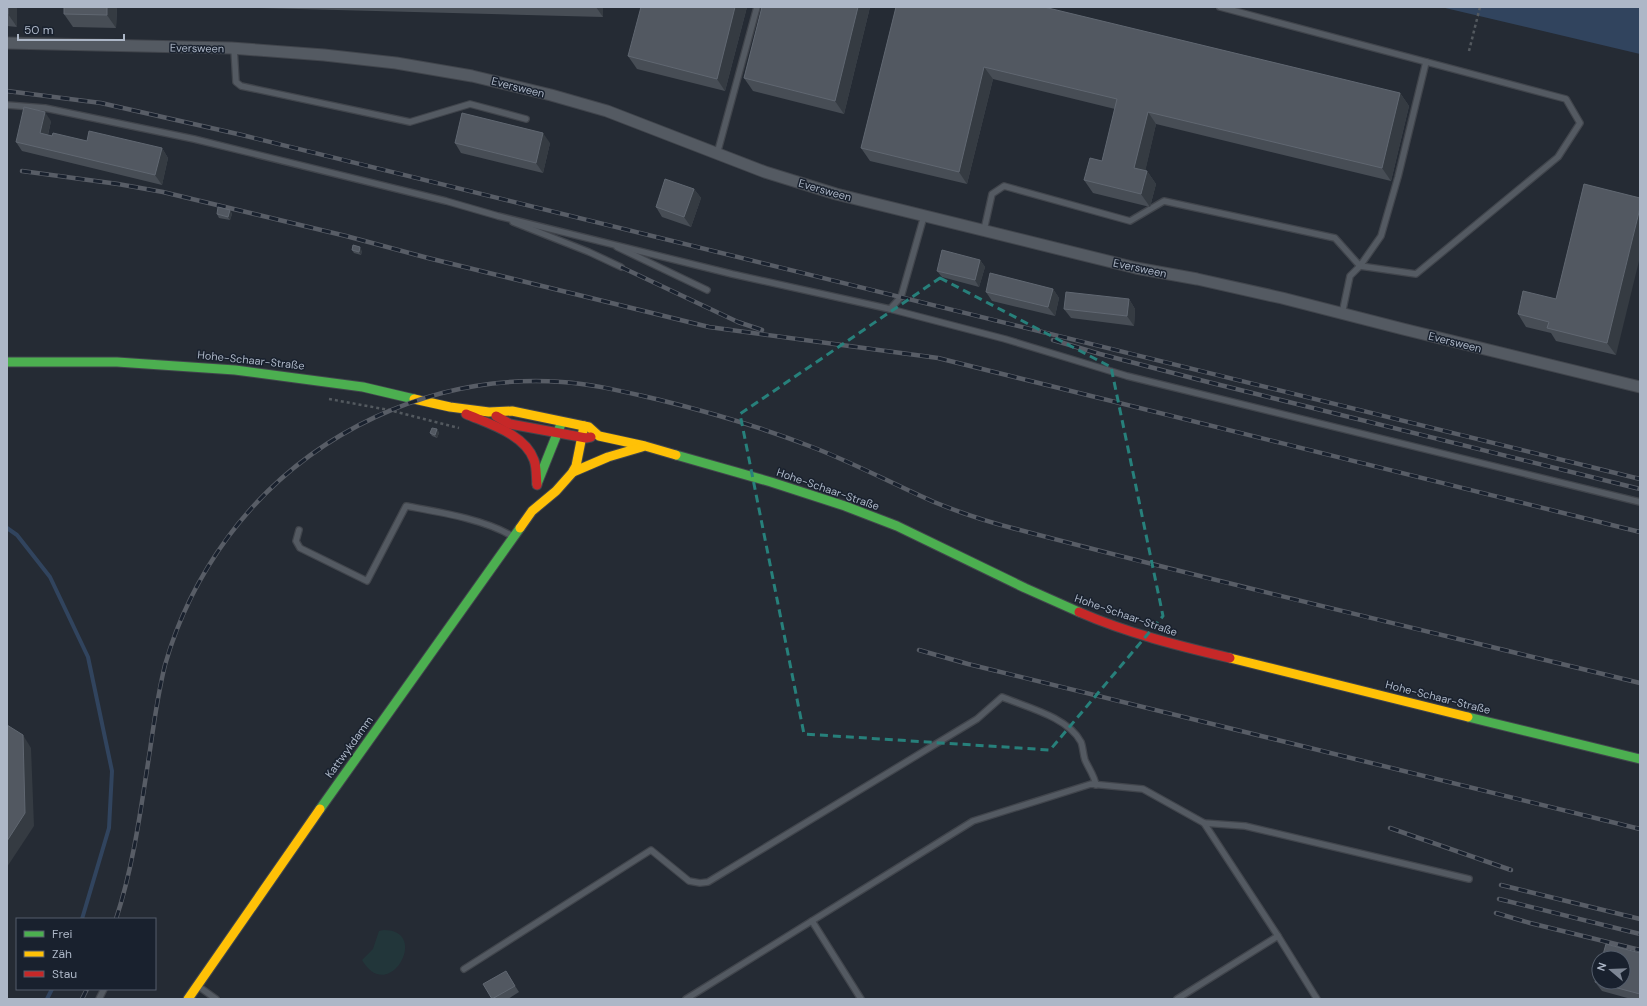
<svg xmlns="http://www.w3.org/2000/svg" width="1647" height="1006" viewBox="0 0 1647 1006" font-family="'DM Sans',sans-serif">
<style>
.green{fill:#22363a}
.water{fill:#31445e}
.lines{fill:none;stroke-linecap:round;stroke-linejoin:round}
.stream{stroke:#31445e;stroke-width:4}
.lane-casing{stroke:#41454c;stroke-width:8}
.street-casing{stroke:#41454c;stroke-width:13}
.fast-casing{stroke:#41454c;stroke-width:11}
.slow-casing{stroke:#41454c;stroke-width:11}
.jam-casing{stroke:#41454c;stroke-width:11}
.path{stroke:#53595f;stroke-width:2.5;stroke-dasharray:3 3;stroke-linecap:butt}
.lane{stroke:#545a62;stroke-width:5.5}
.street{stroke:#545a62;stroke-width:11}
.fast{stroke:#4caf50;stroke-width:9}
.slow{stroke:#ffc107;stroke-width:9}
.jam{stroke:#c62828;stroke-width:9}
.rail-casing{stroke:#585d66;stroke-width:4.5}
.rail{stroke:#19212e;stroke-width:3;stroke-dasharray:9;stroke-linecap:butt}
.wall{fill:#474d55}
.shaded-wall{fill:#353b42}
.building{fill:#525861;stroke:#606771}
.marked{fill:none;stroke:#27807b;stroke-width:3;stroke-dasharray:8 5;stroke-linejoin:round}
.labels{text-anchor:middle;stroke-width:3;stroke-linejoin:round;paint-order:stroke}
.street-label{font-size:11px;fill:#adb7c7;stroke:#19212e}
</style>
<rect width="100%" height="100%" fill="#252b34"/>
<path class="green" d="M384,930C431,930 389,1006 362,960L373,949L379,931Z"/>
<polygon class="water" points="1441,7 1640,7 1640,54"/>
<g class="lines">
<g class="stream">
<polyline points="7,528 17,535 50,577 88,657 112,771 109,828 82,919"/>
<polyline points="47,999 52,989"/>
</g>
<g class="lane-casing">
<g id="lane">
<polyline points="1220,7 1566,99 1580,123 1558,157 1416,274 1360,266 1350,276 1342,314"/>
<polyline points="234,48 236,82 241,86 410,122 470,104 526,119"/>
<polyline points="7,105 45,108 194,139 446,201 498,216 732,274 890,309 901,297 924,216"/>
<polyline points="717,154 757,7"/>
<polyline points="513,222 589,252 621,267"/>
<polyline points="984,230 992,194 1004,186 1130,221 1164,201 1335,238 1360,266 1381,236 1398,177 1426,62"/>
<polyline points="617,247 707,290"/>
<polyline points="890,309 1005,339 1127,376 1640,502"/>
<path d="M299,530L296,541L300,548L367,581L406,506C438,512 484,519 512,536"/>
<polyline points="1204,823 1278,936 1317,999"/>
<polyline points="812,921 861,999"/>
<path d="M464,969L651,850L689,881L700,883L708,882L977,719L1002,697C1026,707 1068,717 1081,742C1083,747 1083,754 1085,760C1089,769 1094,775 1096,785"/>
<polyline points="198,986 216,999"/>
<polyline points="99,999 104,989"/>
<polyline points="686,999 973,821 1091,784 1143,789 1204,823 1245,826 1469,879"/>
<polyline points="1177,999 1278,936"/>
</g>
</g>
<g class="street-casing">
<polyline id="street" points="7,43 231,48 324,55 396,63 472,76 551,95 607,111 765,172 836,194 1136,268 1197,279 1282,298 1403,329 1640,387"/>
</g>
<g class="fast-casing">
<g id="fast">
<polyline points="7,362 117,362 235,370 363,387 414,399"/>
<polyline points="676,455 771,482 845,506 897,526 1025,588 1079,612"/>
<polyline points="537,484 561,424"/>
<polyline points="1468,717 1640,759"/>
<polyline points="320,809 520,528"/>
</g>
</g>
<g class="slow-casing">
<g id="slow">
<polyline points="414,399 450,407 489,412 512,411 589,427 599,436 645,446 676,455"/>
<polyline points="573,472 608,457 642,447"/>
<polyline points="520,528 532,511 556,491 572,473 576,466 584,426"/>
<polyline points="1230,658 1468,717"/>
<polyline points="188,999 320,809"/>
</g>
</g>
<g class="jam-casing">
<g id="jam">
<path d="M466,414C489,424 525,434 534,460C537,468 536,477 537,485"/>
<polyline points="496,416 510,424 586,438 591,437"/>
<path d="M1079,612C1127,633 1179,646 1230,658"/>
</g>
</g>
<g class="path">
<polyline points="1469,51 1480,7"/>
<polyline points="329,399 389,410 459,428"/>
</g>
<use href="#lane" class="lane"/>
<use href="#street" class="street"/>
<use href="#fast" class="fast"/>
<use href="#slow" class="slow"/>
<use href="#jam" class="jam"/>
<g class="rail-casing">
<g id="rail">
<polyline points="7,91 101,103 242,135 1640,479"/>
<polyline points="22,171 118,184 163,192 346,236 428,258 709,327 938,358 1640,532"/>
<polyline points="621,267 738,322 762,330"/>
<polyline points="1053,340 1100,354 1200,380 1640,489"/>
<polyline points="919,650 968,664 1640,829"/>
<polyline points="1390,828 1511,870"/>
<polyline points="1501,885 1640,919"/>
<polyline points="1499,899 1640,934"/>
<polyline points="1496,913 1530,923 1640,950"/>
<path d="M116,919C134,864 141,807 150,750C154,722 158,693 165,665C178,619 200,575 228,537C305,433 432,373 562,382C594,384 625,392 656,399C709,412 761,427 812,447C854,463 893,484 934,502C961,513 988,522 1016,529C1223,584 1432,632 1640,683"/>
<polyline points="82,999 87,989"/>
</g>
</g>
<use href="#rail" class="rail"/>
</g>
<g class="wall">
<polygon points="7,7 17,27 7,26"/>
<polygon points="117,7 116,28 73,27 64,14"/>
<polygon points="259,7 603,7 603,17 260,8"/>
<polygon points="747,7 725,91 637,69 628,56"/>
<polygon points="762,7 870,7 844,114 753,91 744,78"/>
<polygon points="896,7 1400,93 1409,106 1391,181 1156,124 1145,171 1147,171 1156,184 1150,207 1093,193 1084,180 1102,161 1115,109 993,79 967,184 870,161 861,148"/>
<polygon points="51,121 48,135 87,141 162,148 168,158 162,185 22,151 16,142"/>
<polygon points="455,143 550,143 543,173 461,153"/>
<polygon points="1584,184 1616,355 1556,341 1551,333 1526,327 1518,314 1556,299"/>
<polygon points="694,189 701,198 691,227 662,217 656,207"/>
<polygon points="230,210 232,214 230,220 219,218 217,214"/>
<polygon points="352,250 362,251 361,255 354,253"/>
<polygon points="980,260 985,267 979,287 942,277 937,271"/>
<polygon points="1053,289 1059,298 1055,316 992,301 986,292"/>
<polygon points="1129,299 1135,309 1134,326 1071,318 1064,309"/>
<polygon points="437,429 439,433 437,438 432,436 430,433"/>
<polygon points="1640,953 1640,999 1631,999 1602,991 1595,982"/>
<polygon points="510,978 519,992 508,999 492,999"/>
</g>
<g class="shaded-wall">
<polygon points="8,7 17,7 17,27 8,14"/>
<polygon points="107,7 117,7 116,28 107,15"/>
<polygon points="596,7 603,7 603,17"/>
<polygon points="735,7 747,7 725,91 717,79"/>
<polygon points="858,7 870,7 844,114 835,101"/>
<polygon points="984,67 993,79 967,184 959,172"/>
<polygon points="1400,93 1409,106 1391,181 1382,168"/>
<polygon points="45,112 51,121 46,142 40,133"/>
<polygon points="1148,112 1156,124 1143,181 1134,168"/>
<polygon points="543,133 550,143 543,173 536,163"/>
<polygon points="162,148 168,158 162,185 155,175"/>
<polygon points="1147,171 1156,184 1150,207 1141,194"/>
<polygon points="694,189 701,198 691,227 684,217"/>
<polygon points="1640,208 1640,257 1616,355 1607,343"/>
<polygon points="230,210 232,214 230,220 228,217"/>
<polygon points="360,247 362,251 361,255 359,252"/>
<polygon points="980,260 985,267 979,287 975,280"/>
<polygon points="1053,289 1059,298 1055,316 1048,307"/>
<polygon points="1129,299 1135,309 1134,326 1127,316"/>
<polygon points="437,429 439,433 437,438 435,435"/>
<polygon points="23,735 31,748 34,826 7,867 7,841"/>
</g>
<g class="building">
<rect x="7" y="7" width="1" height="7"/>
<polygon points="64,7 107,7 107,15 64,14"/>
<polygon points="641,7 735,7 717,79 628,56"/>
<polygon points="762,7 858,7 835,101 744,78"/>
<polygon points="896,7 1044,7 1400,93 1382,168 1148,112 1134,168 1147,171 1141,194 1084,180 1090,158 1102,161 1117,99 984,67 959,172 861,148"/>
<polygon points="24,107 45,112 40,133 52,136 53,133 87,141 89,131 162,148 155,175 16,142"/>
<polygon points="462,113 543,133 536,163 455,143"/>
<polygon points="665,179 694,189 684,217 656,207"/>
<polygon points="1584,184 1640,198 1640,208 1607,343 1547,328 1549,322 1518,314 1523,291 1556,299"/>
<polygon points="218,207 230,210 228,217 217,214"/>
<polygon points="353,245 360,247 359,252 352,250"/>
<polygon points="942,250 980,260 975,280 937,271"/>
<polygon points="990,273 1053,289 1048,307 986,292"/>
<polygon points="1066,292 1129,299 1127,316 1064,309"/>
<polygon points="432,428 437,429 435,435 430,433"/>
<polygon points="7,725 23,735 25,813 7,841"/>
<polygon points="1606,944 1640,953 1640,994 1595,982 1599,968 1599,982 1623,982 1623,958 1602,958"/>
<polygon points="506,971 515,986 492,999 483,984"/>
</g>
<path class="marked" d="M940,278L1111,367L1163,616L1050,750L804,734L740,414Z"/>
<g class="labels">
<g class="street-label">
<text transform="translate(197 48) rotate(1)" y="4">Eversween</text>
<text transform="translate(518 87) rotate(14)" y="4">Eversween</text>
<text transform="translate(825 190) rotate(16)" y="4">Eversween</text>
<text transform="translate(1140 268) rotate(12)" y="4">Eversween</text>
<text transform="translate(1455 342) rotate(14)" y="4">Eversween</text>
<text transform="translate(251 360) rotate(6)" y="4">Hohe-Schaar-Straße</text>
<text transform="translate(828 489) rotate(19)" y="4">Hohe-Schaar-Straße</text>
<text transform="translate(1126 615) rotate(19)" y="4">Hohe-Schaar-Straße</text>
<text transform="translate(1438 697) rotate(14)" y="4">Hohe-Schaar-Straße</text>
<text transform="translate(349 747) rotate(-54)" y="4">Kattwykdamm</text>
</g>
</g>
<rect width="1647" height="1006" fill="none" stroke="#adb7c7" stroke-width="16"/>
<rect x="16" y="918" width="140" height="72" fill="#19212e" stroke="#545d6b"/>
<rect x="24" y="931" width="20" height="6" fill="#4caf50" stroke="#545d6b"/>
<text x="52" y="938" font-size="12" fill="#adb7c7">Frei</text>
<rect x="24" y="951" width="20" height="6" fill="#ffc107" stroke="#545d6b"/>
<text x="52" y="958" font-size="12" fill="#adb7c7">Zäh</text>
<rect x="24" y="971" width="20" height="6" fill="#c62828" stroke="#545d6b"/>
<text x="52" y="978" font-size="12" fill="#adb7c7">Stau</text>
<g transform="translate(1611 970) rotate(289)"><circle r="19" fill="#19212e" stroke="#545d6b"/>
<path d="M0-3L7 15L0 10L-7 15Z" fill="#7d8694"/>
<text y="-6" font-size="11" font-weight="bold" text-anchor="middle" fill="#adb7c7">N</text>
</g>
<path d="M18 34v6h106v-6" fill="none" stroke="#adb7c7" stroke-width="2"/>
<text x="24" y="34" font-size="12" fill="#adb7c7" stroke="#19212e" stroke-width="3" paint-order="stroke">50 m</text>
</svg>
